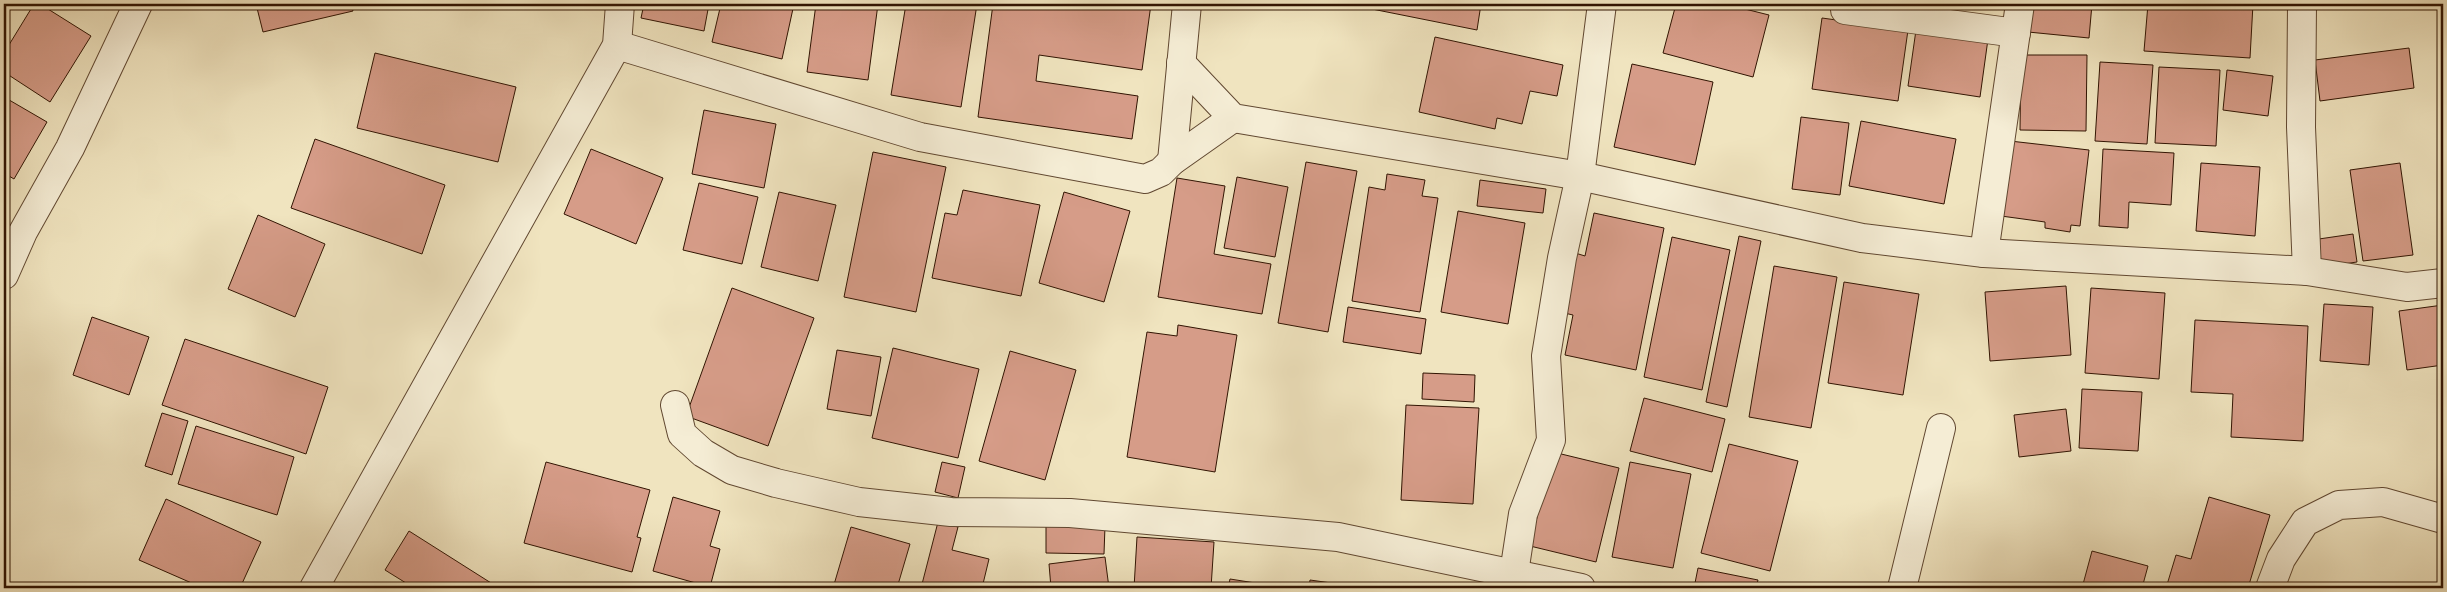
<svg xmlns="http://www.w3.org/2000/svg" width="2447" height="592" viewBox="0 0 2447 592" font-family="'IM FELL Great Primer',serif">
<style>
.building{fill:#d69c88;stroke:#311402}
.lines{fill:none;stroke-linecap:round;stroke-linejoin:round}
.minor-casing{stroke:#614831;stroke-width:30}
.minor{stroke:#f5edd5;stroke-width:28}
</style>
<rect width="100%" height="100%" fill="#f0e4bf"/>
<filter id="stains"><feTurbulence type="fractalNoise" baseFrequency=".004" numOctaves="4"/><feColorMatrix values="0 0 0 0 .2 0 0 0 0 .09 0 0 0 0 .02 0 0 0 .5 -.17"/></filter>
<radialGradient id="worn" r=".72"><stop offset=".6" stop-color="#630" stop-opacity="0"/><stop offset="1" stop-color="#630" stop-opacity=".3"/></radialGradient>
<g class="building">
<polygon points="34,4 40,4 91,36 50,102 4,72 4,53"/>
<polygon points="256,4 351,4 353,11 263,32"/>
<polygon points="644,4 709,4 704,31 641,18"/>
<polygon points="721,4 794,4 782,59 712,42"/>
<polygon points="816,4 878,4 868,80 807,72"/>
<polygon points="906,4 977,4 961,107 891,95"/>
<polygon points="993,4 1151,4 1142,70 1039,55 1036,81 1138,96 1132,139 978,117"/>
<polygon points="1347,4 1481,4 1477,30"/>
<polygon points="1676,4 1725,4 1769,15 1753,77 1663,53"/>
<polygon points="2031,4 2092,4 2089,38 2028,32"/>
<polygon points="2148,4 2253,4 2250,58 2144,51"/>
<polygon points="1822,18 1908,30 1898,101 1812,89"/>
<polygon points="1916,30 1988,39 1980,97 1908,86"/>
<polygon points="1435,37 1563,65 1557,96 1530,91 1522,124 1497,118 1495,129 1419,112"/>
<polygon points="2409,48 2414,88 2320,101 2315,60"/>
<polygon points="375,53 516,87 498,162 357,128"/>
<polygon points="2021,55 2087,55 2086,131 2020,130"/>
<polygon points="2100,62 2153,65 2147,144 2095,141"/>
<polygon points="1632,64 1713,82 1695,165 1614,147"/>
<polygon points="2159,67 2220,70 2216,146 2155,143"/>
<polygon points="2227,70 2273,76 2268,116 2223,110"/>
<polygon points="4,97 47,122 14,179 4,173"/>
<polygon points="704,110 776,124 764,188 692,174"/>
<polygon points="1801,117 1849,123 1840,195 1792,189"/>
<polygon points="1861,121 1956,139 1944,204 1849,186"/>
<polygon points="315,139 445,185 422,254 291,208"/>
<polygon points="2010,141 2089,150 2080,226 2071,225 2070,232 2045,228 2045,222 2001,216"/>
<polygon points="591,149 663,178 636,244 564,214"/>
<polygon points="2103,149 2174,153 2171,205 2129,202 2128,228 2099,226"/>
<polygon points="873,152 946,167 916,312 844,297"/>
<polygon points="1306,162 1357,171 1328,332 1278,323"/>
<polygon points="2201,163 2260,167 2255,236 2196,231"/>
<polygon points="2400,163 2413,255 2363,261 2350,170"/>
<polygon points="1387,174 1425,180 1422,196 1438,198 1420,312 1352,301 1369,187 1385,190"/>
<polygon points="1237,177 1288,187 1275,257 1224,248"/>
<polygon points="1177,178 1225,186 1214,254 1271,264 1262,314 1158,297"/>
<polygon points="1480,180 1546,189 1543,213 1477,206"/>
<polygon points="699,183 758,197 742,264 683,250"/>
<polygon points="963,190 1040,205 1021,296 932,278 945,213 957,215"/>
<polygon points="779,192 836,205 818,281 761,267"/>
<polygon points="1064,192 1130,211 1104,302 1039,283"/>
<polygon points="1458,211 1525,223 1508,324 1441,312"/>
<polygon points="1594,213 1664,228 1636,370 1565,355 1573,315 1560,312 1572,252 1585,256"/>
<polygon points="258,215 325,244 295,317 228,289"/>
<polygon points="2353,234 2357,262 2316,268 2312,240"/>
<polygon points="1739,236 1761,241 1727,407 1706,402"/>
<polygon points="1672,237 1730,250 1702,390 1644,377"/>
<polygon points="1774,266 1837,277 1811,428 1749,417"/>
<polygon points="1844,282 1919,294 1903,395 1828,383"/>
<polygon points="2066,286 2071,355 1990,361 1985,292"/>
<polygon points="732,288 814,318 768,446 686,416"/>
<polygon points="2091,288 2165,293 2159,379 2085,373"/>
<polygon points="2324,304 2373,307 2369,365 2320,361"/>
<polygon points="2443,305 2443,365 2407,370 2399,311"/>
<polygon points="1348,307 1426,319 1421,354 1343,342"/>
<polygon points="92,317 149,337 129,395 73,375"/>
<polygon points="2195,320 2308,326 2303,441 2231,437 2233,394 2191,392"/>
<polygon points="1178,325 1237,335 1215,472 1127,457 1147,332 1177,336"/>
<polygon points="185,339 328,387 306,454 162,405"/>
<polygon points="893,348 979,369 958,458 872,438"/>
<polygon points="837,350 881,357 871,416 827,409"/>
<polygon points="1010,351 1076,370 1045,480 979,461"/>
<polygon points="1423,373 1475,375 1474,402 1422,399"/>
<polygon points="2082,389 2142,392 2138,451 2079,448"/>
<polygon points="1644,398 1725,419 1712,472 1630,451"/>
<polygon points="1406,405 1479,408 1473,504 1401,500"/>
<polygon points="2066,409 2071,451 2019,457 2014,415"/>
<polygon points="162,413 188,421 172,475 145,466"/>
<polygon points="196,426 294,457 277,515 178,484"/>
<polygon points="1729,444 1798,461 1770,571 1701,553"/>
<polygon points="1553,452 1619,468 1596,562 1530,546"/>
<polygon points="546,462 650,490 637,537 641,538 632,572 524,543"/>
<polygon points="942,462 965,467 958,498 935,492"/>
<polygon points="1630,462 1691,474 1673,568 1612,557"/>
<polygon points="673,497 720,511 710,546 720,549 710,587 653,571"/>
<polygon points="2209,497 2270,515 2248,588 2166,588 2176,555 2191,559"/>
<polygon points="166,499 261,542 240,588 203,588 139,560"/>
<polygon points="938,522 958,527 952,550 989,559 982,588 921,588"/>
<polygon points="1046,525 1105,526 1104,554 1046,553"/>
<polygon points="851,527 910,544 897,588 833,588"/>
<polygon points="409,531 499,588 414,588 385,570"/>
<polygon points="1137,537 1214,542 1211,588 1134,588"/>
<polygon points="2092,551 2148,566 2142,588 2082,588"/>
<polygon points="1105,557 1109,588 1051,588 1049,564"/>
<polygon points="1698,568 1758,580 1756,588 1694,588"/>
<polygon points="1230,579 1287,588 1228,588"/>
<polygon points="1310,580 1367,588 1309,588"/>
</g>
<g class="lines">
<g class="minor-casing">
<g id="minor">
<polyline points="2302,4 2301,127 2307,271"/>
<polyline points="1845,10 2016,33"/>
<polyline points="617,45 920,137 1145,179 1161,172 1172,161 1233,118"/>
<polyline points="1181,63 1233,118 1580,176 1862,238 1984,253 2307,271 2407,287 2443,283"/>
<polyline points="1172,161 1187,4"/>
<polyline points="1984,253 2020,4"/>
<polyline points="4,275 23,232 70,148 138,4"/>
<polyline points="675,405 682,434 703,453 732,470 776,483 859,502 951,512 1070,513 1338,537 1581,588"/>
<polyline points="1514,573 1523,514 1551,440 1546,356 1562,258 1580,176 1602,4"/>
<polyline points="314,588 617,45 620,4"/>
<polyline points="1902,588 1941,428"/>
<polyline points="2270,588 2281,559 2305,522 2339,505 2383,502 2443,519"/>
</g>
</g>
<use href="#minor" class="minor"/>
</g>
<rect width="2447" height="592" fill="none" stroke="#f0e4bf" stroke-width="20"/>
<rect x="5" y="5" width="2437" height="582" fill="none" stroke="#311402" stroke-width="2.5"/>
<rect x="10" y="10" width="2427" height="572" fill="none" stroke="#311402"/>
<rect width="100%" height="100%" filter="url(#stains)"/>
<rect width="100%" height="100%" fill="url(#worn)"/>
</svg>
